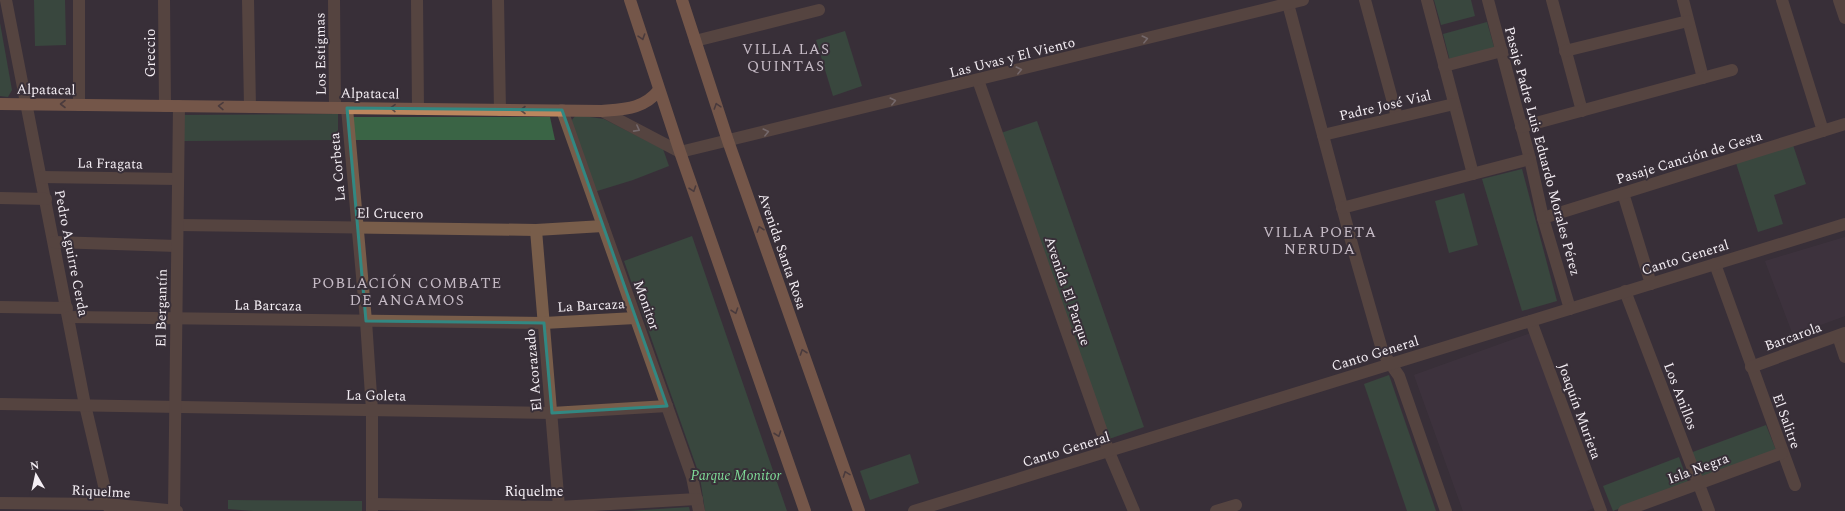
<svg xmlns="http://www.w3.org/2000/svg" width="1845" height="511" viewBox="0 0 1845 511" font-family="Spectral,serif">
<style>
.built{fill:#443744}
.green{fill:#3a6445}
.lines{fill:none;stroke-linecap:round;stroke-linejoin:round}
.minor{stroke:#785d4a;stroke-width:12}
.major{stroke:#bc865e;stroke-width:12}
.oneway{stroke:#604943}
.oneway2{stroke:#bdada8}
.marked{fill:none;stroke:#328882;stroke-width:3;stroke-linejoin:round}
.labels{text-anchor:middle;stroke-width:4;stroke-linejoin:round;paint-order:stroke}
.street-label{font-size:14px;fill:#f5eff5;stroke:#382f38}
.park-label{font-size:14px;font-style:italic;fill:#7fdc98;stroke:#382f38}
.neighbourhood-label{font-size:15px;letter-spacing:1px;fill:#c6bbc6;stroke:#382f38}
</style>
<rect width="100%" height="100%" fill="#382f38"/>
<g class="built">
<polygon points="1845,237 1845,316 1793,335 1765,261"/>
<polygon points="1531,333 1594,508 1586,511 1463,511 1414,375"/>
</g>
<g class="green">
<polygon points="34,0 65,0 66,45 35,46"/>
<polygon points="1434,0 1471,0 1475,16 1441,25"/>
<polygon points="1487,22 1495,50 1450,61 1443,34"/>
<polygon points="0,23 12,90 8,97 0,96"/>
<polygon points="845,31 862,86 833,96 816,40"/>
<polygon points="338,114 338,140 183,141 183,115"/>
<polygon points="576,115 604,119 663,149 669,166 633,180 594,192 571,121"/>
<polygon points="348,117 550,117 555,140 352,140"/>
<polygon points="1037,121 1144,427 1109,439 1001,133"/>
<polygon points="1793,145 1806,184 1774,195 1783,224 1758,232 1736,163"/>
<polygon points="1522,169 1557,301 1522,311 1482,179"/>
<polygon points="1464,193 1478,245 1449,253 1435,201"/>
<polygon points="692,236 787,511 705,511 700,477 624,261"/>
<polygon points="1389,375 1436,511 1407,511 1364,384"/>
<polygon points="1766,425 1776,450 1700,478 1690,453"/>
<polygon points="910,454 919,483 870,500 860,471"/>
<polygon points="1679,457 1688,482 1613,511 1603,486"/>
<polygon points="228,500 362,501 362,511 253,511 228,509"/>
<polygon points="689,507 690,511 628,511"/>
</g>
<g class="lines">
<g class="minor">
<polyline points="6,0 85,405 110,511"/>
<polyline points="79,0 79,105"/>
<polyline points="164,0 165,106"/>
<polyline points="248,0 250,107"/>
<polyline points="334,0 335,108"/>
<polyline points="417,0 418,109"/>
<polyline points="498,0 500,110"/>
<polyline points="1287,0 1356,259 1383,353 1399,376 1446,511"/>
<polyline points="1365,0 1397,117"/>
<polyline points="1427,0 1473,174"/>
<polyline points="1488,0 1530,159 1543,218 1570,309"/>
<polyline points="1552,0 1582,111"/>
<polyline points="1683,0 1703,78"/>
<polyline points="1782,0 1823,131"/>
<polyline points="1839,0 1845,18"/>
<polyline points="695,41 819,10"/>
<polyline points="1565,51 1688,21"/>
<polyline points="1444,66 1502,51"/>
<polyline points="978,80 1109,452 1134,511"/>
<polyline points="347,108 366,321 372,410 372,511"/>
<polyline points="562,110 692,477 699,511"/>
<polyline points="602,111 680,152 1303,0"/>
<polyline points="1521,127 1732,70"/>
<polyline points="1323,135 1454,104"/>
<polyline points="41,177 178,179"/>
<polyline points="1623,193 1651,284"/>
<polyline points="0,198 46,199"/>
<polyline points="1342,208 1530,159"/>
<polyline points="1543,218 1845,124"/>
<polyline points="178,225 536,230 603,226"/>
<polyline points="536,230 559,507"/>
<polyline points="54,242 177,246"/>
<polyline points="1715,264 1795,485"/>
<polyline points="1625,291 1709,511"/>
<polyline points="0,307 67,308"/>
<polyline points="69,317 544,323 635,318"/>
<polyline points="1531,321 1601,511"/>
<polyline points="1838,336 1845,357"/>
<polyline points="1751,367 1845,333"/>
<polyline points="0,404 552,413 667,406"/>
<polyline points="0,503 107,504 177,511"/>
<polyline points="372,504 559,507 697,499"/>
<polyline points="174,511 179,106"/>
<polyline points="914,511 1845,224"/>
<polyline points="1216,511 1236,505"/>
<polyline points="1624,511 1782,453"/>
</g>
<g class="major">
<polyline points="630,0 680,152 805,511"/>
<polyline points="682,0 728,141 859,511"/>
<path d="M0,104L602,111C625,109 644,109 659,90"/>
</g>
</g>
<defs><path id="oneway-chevron" d="M-2-3.5L2.5 0L-2 3.5" fill="none" stroke-width="1.6" stroke-linecap="round" stroke-linejoin="round"/></defs>
<g class="oneway">
<use href="#oneway-chevron" transform="translate(642 37) rotate(72)"/>
<use href="#oneway-chevron" transform="translate(63 104) rotate(-180)"/>
<use href="#oneway-chevron" transform="translate(221 106) rotate(-179)"/>
<use href="#oneway-chevron" transform="translate(717 106) rotate(-108)"/>
<use href="#oneway-chevron" transform="translate(393 108) rotate(-179)"/>
<use href="#oneway-chevron" transform="translate(523 110) rotate(-180)"/>
<use href="#oneway-chevron" transform="translate(693 189) rotate(71)"/>
<use href="#oneway-chevron" transform="translate(760 229) rotate(-109)"/>
<use href="#oneway-chevron" transform="translate(735 311) rotate(71)"/>
<use href="#oneway-chevron" transform="translate(803 352) rotate(-109)"/>
<use href="#oneway-chevron" transform="translate(778 434) rotate(71)"/>
<use href="#oneway-chevron" transform="translate(846 474) rotate(-110)"/>
</g>
<g class="oneway2">
<use href="#oneway-chevron" transform="translate(1145 39) rotate(-14)"/>
<use href="#oneway-chevron" transform="translate(1019 70) rotate(-14)"/>
<use href="#oneway-chevron" transform="translate(893 101) rotate(-14)"/>
<use href="#oneway-chevron" transform="translate(637 129) rotate(28)"/>
<use href="#oneway-chevron" transform="translate(766 132) rotate(-14)"/>
</g>
<path d="M0 0H1845V511H0ZM347,108L562,110L667,406L552,413L544,323L366,321Z" fill="#382f38" fill-opacity=".55" fill-rule="evenodd"/>
<path class="marked" d="M347,108L562,110L667,406L552,413L544,323L366,321Z"/>
<g class="labels">
<g class="street-label">
<text transform="translate(150 53) rotate(-90)" y="5">Greccio</text>
<text transform="translate(320 54) rotate(-91)" y="5">Los Estigmas</text>
<text transform="translate(1012 57) rotate(-14)" y="5">Las Uvas y El Viento</text>
<text transform="translate(46 89) rotate(1)" y="5">Alpatacal</text>
<text transform="translate(370 93) rotate(1)" y="5">Alpatacal</text>
<text transform="translate(1385 105) rotate(-13)" y="5">Padre José Vial</text>
<text transform="translate(1543 151) rotate(75)" y="5">Pasaje Padre Luis Eduardo Morales Pérez</text>
<text transform="translate(1689 157) rotate(-17)" y="5">Pasaje Canción de Gesta</text>
<text transform="translate(110 163) rotate(1)" y="5">La Fragata</text>
<text transform="translate(337 167) rotate(-95)" y="5">La Corbeta</text>
<text transform="translate(390 213) rotate(1)" y="5">El Crucero</text>
<text transform="translate(783 251) rotate(71)" y="5">Avenida Santa Rosa</text>
<text transform="translate(72 253) rotate(79)" y="5">Pedro Aguirre Cerda</text>
<text transform="translate(1685 257) rotate(-17)" y="5">Canto General</text>
<text transform="translate(1068 291) rotate(71)" y="5">Avenida El Parque</text>
<text transform="translate(268 305) rotate(1)" y="5">La Barcaza</text>
<text transform="translate(591 305) rotate(-3)" y="5">La Barcaza</text>
<text transform="translate(647 305) rotate(70)" y="5">Monitor</text>
<text transform="translate(161 308) rotate(-89)" y="5">El Bergantín</text>
<text transform="translate(1793 336) rotate(-20)" y="5">Barcarola</text>
<text transform="translate(1375 353) rotate(-17)" y="5">Canto General</text>
<text transform="translate(533 370) rotate(-95)" y="5">El Acorazado</text>
<text transform="translate(376 395) rotate(1)" y="5">La Goleta</text>
<text transform="translate(1681 396) rotate(69)" y="5">Los Anillos</text>
<text transform="translate(1580 411) rotate(70)" y="5">Joaquín Murieta</text>
<text transform="translate(1787 421) rotate(70)" y="5">El Salitre</text>
<text transform="translate(1066 449) rotate(-17)" y="5">Canto General</text>
<text transform="translate(1698 468) rotate(-20)" y="5">Isla Negra</text>
<text transform="translate(101 491) rotate(3)" y="5">Riquelme</text>
<text x="534" y="496">Riquelme</text>
</g>
<g class="park-label">
<text x="736" y="480">Parque Monitor</text>
</g>
<g class="neighbourhood-label">
<text x="786" y="54">VILLA LAS<tspan x="786" dy="17">QUINTAS</tspan></text>
<text x="1320" y="237">VILLA POETA<tspan x="1320" dy="17">NERUDA</tspan></text>
<text x="407" y="288">POBLACIÓN COMBATE<tspan x="407" dy="17">DE ANGAMOS</tspan></text>
</g>
</g>
<g transform="translate(36 475) rotate(351)" stroke="#382f38" stroke-width="3" paint-order="stroke">
<path d="M0-3L7 15L0 10L-7 15Z" fill="#f5eff5"/>
<text y="-6" font-size="11" font-weight="bold" text-anchor="middle" fill="#f5eff5">N</text>
</g>
</svg>
